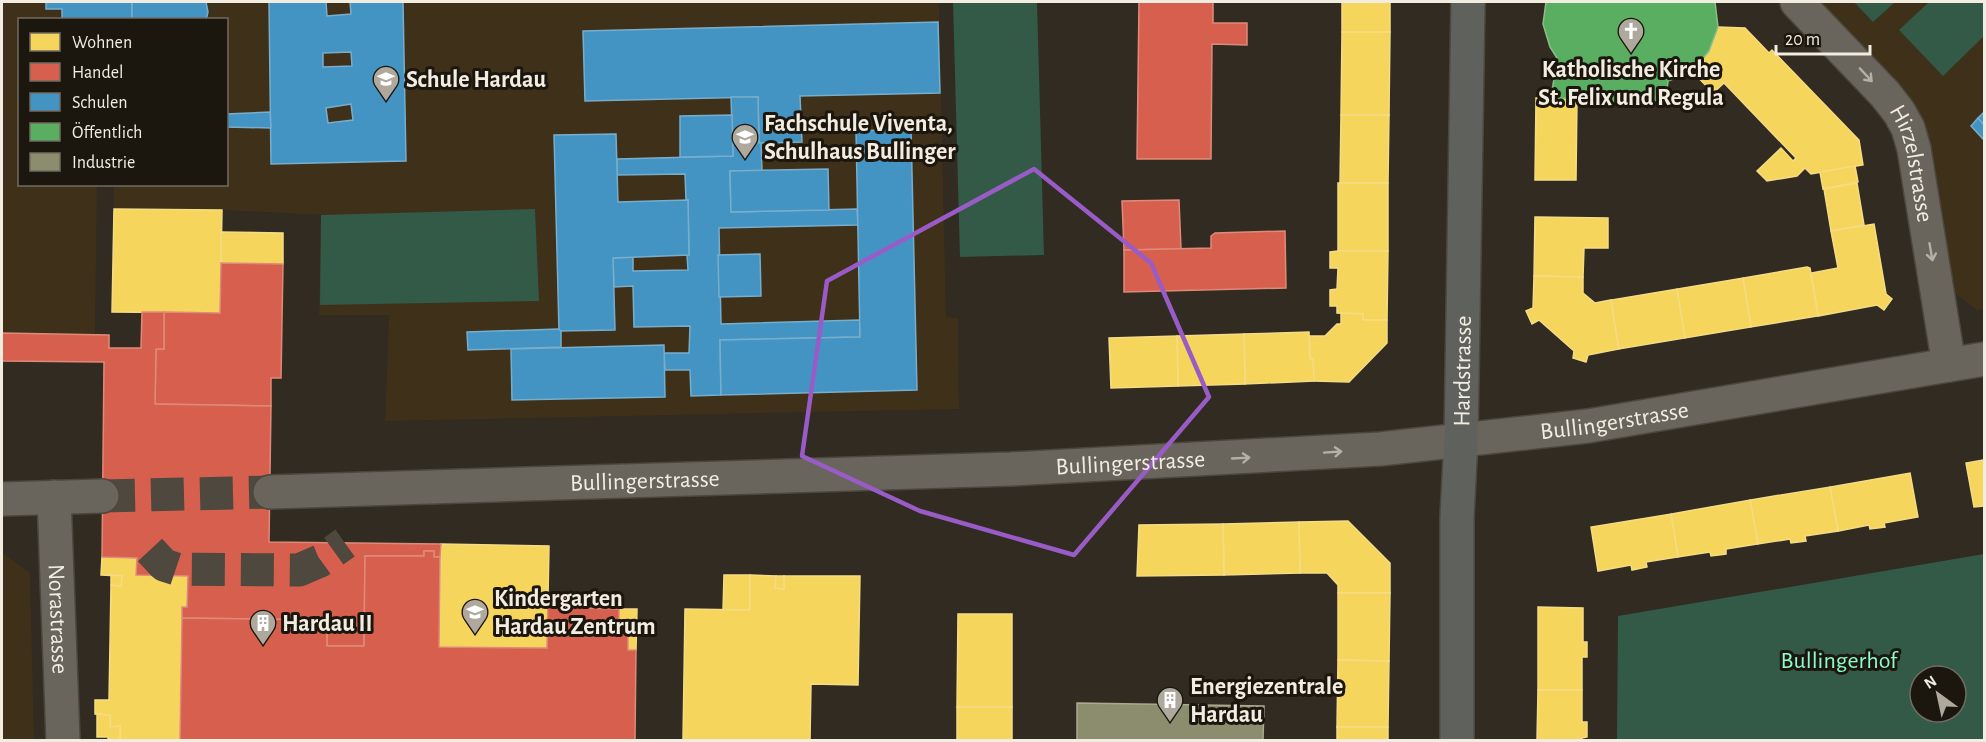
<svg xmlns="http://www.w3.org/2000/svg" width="1986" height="742" viewBox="0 0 1986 742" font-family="'Alegreya Sans',sans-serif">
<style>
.built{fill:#3e3019}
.green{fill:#335947;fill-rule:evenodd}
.homes{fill:#f6d55c;stroke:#f5dc84;stroke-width:1.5}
.shops{fill:#d6604d;stroke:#df8a79;stroke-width:1.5}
.schools{fill:#4393c3;stroke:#78aecc;stroke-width:1.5;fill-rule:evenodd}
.public{fill:#5aae61;stroke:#88c187;stroke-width:1.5}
.industry{fill:#8c8c6e;stroke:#aba990;stroke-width:1.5}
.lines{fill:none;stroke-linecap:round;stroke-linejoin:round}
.minor-tunnel{stroke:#4e483e;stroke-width:33;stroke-dasharray:33 16;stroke-linecap:butt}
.minor-casing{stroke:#4c473e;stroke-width:36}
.major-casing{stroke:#4c473e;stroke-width:36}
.minor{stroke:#69655d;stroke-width:33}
.major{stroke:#5f625c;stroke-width:33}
.oneway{stroke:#b5afa5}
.marked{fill:none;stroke:#995cc7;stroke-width:4.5;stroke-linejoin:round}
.labels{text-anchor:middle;stroke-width:6;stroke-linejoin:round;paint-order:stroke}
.poi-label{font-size:24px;font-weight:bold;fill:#f3ece0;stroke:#1b160e;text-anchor:start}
.street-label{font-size:24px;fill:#f3ece0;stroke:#1b160e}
.park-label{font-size:24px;fill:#8bfbcb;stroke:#1b160e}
</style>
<rect width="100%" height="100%" fill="#312b21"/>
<g class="built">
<polygon points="2,2 939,2 946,317 958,318 959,409 385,421 389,315 319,315 321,215 222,210 114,209 114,185 226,184 226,20 20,20 20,184 97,185 95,335 2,333"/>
<polygon points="1819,2 1984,2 1984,309 1977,310 1953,292 1928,147"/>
<polygon points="4,554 30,573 34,740 2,740 2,555"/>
</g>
<g class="green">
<polygon points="953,2 1037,2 1044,255 960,257"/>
<polygon points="1854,2 1895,2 1873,22"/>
<polygon points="1929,2 1984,2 1984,36 1943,76 1899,30"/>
<polygon points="535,209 539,301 320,305 321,215"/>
<path d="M1984,554V740H1617L1618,616ZM1920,676H1956V712H1920Z"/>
</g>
<g class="homes">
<rect x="1342" y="2" width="48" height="30"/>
<polygon points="1718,27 1745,28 1769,53 1772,50 1859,140 1863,165 1811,174 1805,168 1797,176 1767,181 1757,171 1781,148 1793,161 1796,158 1724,83 1713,93 1691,70 1709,51"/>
<polygon points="1342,32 1390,32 1389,115 1341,115"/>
<polygon points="1536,98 1577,99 1576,180 1535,180"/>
<polygon points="1341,115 1389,115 1388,183 1340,183"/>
<polygon points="1855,166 1858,182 1823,189 1820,172"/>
<rect x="1338" y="183" width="50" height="68"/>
<polygon points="1857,183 1864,225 1831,231 1824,189"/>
<polygon points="114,209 222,210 220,313 112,312"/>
<polygon points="1535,217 1608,218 1608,248 1584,248 1583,277 1534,276"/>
<polygon points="1874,224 1886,294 1892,299 1884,310 1877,305 1818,316 1811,273 1838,268 1831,231"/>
<polygon points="221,232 283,233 283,264 221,263"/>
<polygon points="1338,251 1388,251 1387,320 1363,320 1363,314 1337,313 1337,306 1330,306 1330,290 1337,289 1338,268 1330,268 1330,252"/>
<polygon points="1807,267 1810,268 1818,316 1751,327 1743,278"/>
<polygon points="1534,276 1583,277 1583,293 1595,303 1611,300 1619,349 1588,355 1586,362 1573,358 1574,351 1539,320 1532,324 1526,311 1533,308"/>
<polygon points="1743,278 1751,327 1685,338 1677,289"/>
<polygon points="1677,289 1685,338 1619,349 1611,300"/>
<polygon points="1341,313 1363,314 1363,320 1387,320 1387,343 1349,382 1314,381 1313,359 1310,359 1309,336 1325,336 1337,324 1341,324"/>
<polygon points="1309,332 1310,359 1313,359 1314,381 1245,384 1244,334"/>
<polygon points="1244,334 1245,384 1178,386 1177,336"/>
<polygon points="1177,336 1178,386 1111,388 1109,338"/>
<polygon points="1984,460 1984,506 1974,507 1966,463"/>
<polygon points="1910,473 1918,517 1884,523 1885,527 1870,529 1869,525 1838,531 1830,487"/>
<polygon points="1830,487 1838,531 1805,536 1806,541 1791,543 1790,539 1758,544 1750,500"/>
<polygon points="1750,500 1758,544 1726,549 1726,554 1711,556 1710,552 1678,557 1671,514"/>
<polygon points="1671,514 1678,557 1646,562 1647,567 1632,570 1631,565 1598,571 1591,527"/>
<polygon points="1348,521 1390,563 1390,593 1338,593 1338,585 1327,573 1300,573 1299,522"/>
<polygon points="1299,522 1300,573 1224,575 1223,524"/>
<polygon points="1223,524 1224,575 1137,576 1139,525"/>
<polygon points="441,544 549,546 547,648 439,647"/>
<polygon points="102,557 137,558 136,575 188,576 187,607 182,607 180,740 120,740 120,726 110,727 110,715 95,714 95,700 109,700 111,585 121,586 122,576 101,575"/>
<polygon points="111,575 122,576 121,586 111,585"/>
<polygon points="724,575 750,575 750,610 723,610"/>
<polygon points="750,575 776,576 775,588 784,589 784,576 860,576 858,685 811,684 810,740 683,740 685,609 750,610"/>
<polygon points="776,576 784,576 784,589 775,588"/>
<polygon points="1338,593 1390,593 1389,661 1338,660"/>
<polygon points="1538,607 1583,608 1583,642 1587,642 1587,657 1582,657 1582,690 1538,690"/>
<polygon points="619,609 637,609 636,650 628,650 628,620 619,621"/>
<polygon points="958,614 1012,614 1012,707 957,707"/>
<polygon points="1338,660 1389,661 1388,727 1337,727"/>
<polygon points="1538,690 1582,690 1582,722 1587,722 1587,737 1582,738 1582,740 1537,740"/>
<rect x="957" y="707" width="55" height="33"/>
<polygon points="97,714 110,715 110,727 120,726 120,740 108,740 108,737 97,737"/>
<polygon points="522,727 531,727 531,740 521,740"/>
<rect x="1337" y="727" width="51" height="13"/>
</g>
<g class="shops">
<polygon points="1139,2 1213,2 1213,23 1247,23 1247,45 1212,44 1211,159 1137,159"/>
<polygon points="1179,200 1181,249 1124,250 1122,201"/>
<polygon points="1285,231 1286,288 1124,292 1124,250 1211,248 1211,236 1215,233"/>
<polygon points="221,263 283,264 281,378 271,378 271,406 155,404 156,349 164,349 164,312 220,313"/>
<polygon points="142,312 164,312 164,349 156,349 155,404 271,406 269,542 441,544 440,557 434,557 434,551 424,551 424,556 365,556 364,646 327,646 327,620 182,618 182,607 187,607 188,576 136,575 137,558 102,557 104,362 2,361 2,333 109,335 109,348 141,348"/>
<polygon points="424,551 434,551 434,557 440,557 439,647 547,648 548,598 582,598 582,608 619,609 619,621 628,620 628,650 636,650 635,740 180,740 182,618 327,620 327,646 364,646 365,556 424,556"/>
</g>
<g class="schools">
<polygon points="46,2 132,2 132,20 62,20 62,9 46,9"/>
<polygon points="132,2 206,2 208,12 206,20 132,20"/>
<path d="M269,2H326L327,16L351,14L350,2H403L406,161L271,164ZM351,52L352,66L323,67V53ZM351,104L353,120L328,123L326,108Z"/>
<polygon points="938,22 940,93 800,96 802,142 759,143 758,97 585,101 583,31"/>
<polygon points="731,97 758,97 759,143 761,143 762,171 730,171 731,212 857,209 858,225 719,228 721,324 860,320 860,337 720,340 721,395 691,396 690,370 665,370 664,353 689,353 690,326 634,327 633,286 614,287 613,258 633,257 633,271 688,270 687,255 689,255 688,200 686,200 685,174 617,175 617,159 733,156"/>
<polygon points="270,112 271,128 226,127 226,114"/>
<polygon points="1984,112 1984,125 1978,118"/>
<polygon points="732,115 733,156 680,157 680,116"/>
<polygon points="1978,118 1984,125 1984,140 1971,126"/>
<polygon points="911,129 917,390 721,395 720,340 860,337 856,131"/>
<polygon points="616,134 618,202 688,200 689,255 613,258 615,330 559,331 554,135"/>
<polygon points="828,169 829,210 731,212 730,171"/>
<polygon points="760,254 761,296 719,297 718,255"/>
<polygon points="558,329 561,331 561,347 468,350 467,332"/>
<polygon points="664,345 665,397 512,400 511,349"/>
</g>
<polygon class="public" points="1546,2 1715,2 1718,27 1709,51 1701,61 1684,75 1668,81 1666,100 1629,103 1603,100 1603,106 1598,106 1598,100 1593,99 1551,98 1557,58 1550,47 1543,24"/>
<polygon class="industry" points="1077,703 1264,706 1263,740 1077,740"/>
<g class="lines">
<g class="minor-tunnel">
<polyline points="102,496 270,492"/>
<polyline points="150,550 164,565 176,569 299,570 320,561 345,543"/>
</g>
<g class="minor-casing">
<g id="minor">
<path id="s1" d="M1797,2L1885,94L1899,112L1908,128L1914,149L1949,365"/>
<path id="s2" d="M270,492L1011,469L1380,449L1588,426L1984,359"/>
<path id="s3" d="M54,497L63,740"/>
<polyline points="2,499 102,496"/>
</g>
</g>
<g class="major-casing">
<g id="major">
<path id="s4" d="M1457,740V517L1461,440L1468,2"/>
</g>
</g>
<use href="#minor" class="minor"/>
<use href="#major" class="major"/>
</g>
<defs><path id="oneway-shaft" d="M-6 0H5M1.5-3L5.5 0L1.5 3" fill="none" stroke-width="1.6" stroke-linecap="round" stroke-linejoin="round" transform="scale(1.5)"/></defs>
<g class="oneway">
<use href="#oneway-shaft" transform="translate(1866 75) rotate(47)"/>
<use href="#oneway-shaft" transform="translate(1931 252) rotate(80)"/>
<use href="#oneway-shaft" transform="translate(1333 452) rotate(-4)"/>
<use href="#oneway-shaft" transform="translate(1241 458) rotate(-3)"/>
</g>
<path class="marked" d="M1034,169L1151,263L1209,397L1074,555L920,511L802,456L827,281Z"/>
<defs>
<g id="church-pin" transform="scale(1.35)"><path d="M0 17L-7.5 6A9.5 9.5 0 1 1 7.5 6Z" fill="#afa89d" stroke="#1b160e"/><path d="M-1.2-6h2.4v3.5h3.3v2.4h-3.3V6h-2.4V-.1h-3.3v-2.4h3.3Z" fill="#fff"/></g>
<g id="school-pin" transform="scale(1.35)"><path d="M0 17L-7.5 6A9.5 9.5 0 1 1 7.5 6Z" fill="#afa89d" stroke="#1b160e"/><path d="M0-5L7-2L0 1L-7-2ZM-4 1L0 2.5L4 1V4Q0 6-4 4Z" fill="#fff"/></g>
<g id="building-pin" transform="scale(1.35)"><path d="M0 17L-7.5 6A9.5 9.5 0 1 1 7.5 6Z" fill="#afa89d" stroke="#1b160e"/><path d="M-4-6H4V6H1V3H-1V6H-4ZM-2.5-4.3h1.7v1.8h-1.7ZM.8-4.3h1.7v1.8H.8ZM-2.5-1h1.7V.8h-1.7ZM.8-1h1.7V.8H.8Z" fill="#fff"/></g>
</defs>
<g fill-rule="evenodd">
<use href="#church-pin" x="1631" y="31"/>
<use href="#school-pin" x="386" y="79"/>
<use href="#school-pin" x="745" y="137"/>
<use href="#school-pin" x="475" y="612"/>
<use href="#building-pin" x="263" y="623"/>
<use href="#building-pin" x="1170" y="700"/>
</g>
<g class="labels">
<g class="poi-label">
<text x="1631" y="77" text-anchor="middle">Katholische Kirche<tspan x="1631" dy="28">St. Felix und Regula</tspan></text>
<text x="406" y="87">Schule Hardau</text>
<text x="764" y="131">Fachschule Viventa,<tspan x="764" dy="28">Schulhaus Bullinger</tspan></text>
<text x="494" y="606">Kindergarten<tspan x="494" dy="28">Hardau Zentrum</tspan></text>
<text x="282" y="631">Hardau II</text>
<text x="1190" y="694">Energiezentrale<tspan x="1190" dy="28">Hardau</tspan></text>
</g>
<g class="street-label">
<text dy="8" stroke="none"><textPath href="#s1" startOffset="204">Hirzelstrasse</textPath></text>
<text dy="8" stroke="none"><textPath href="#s4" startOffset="369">Hardstrasse</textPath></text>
<text dy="8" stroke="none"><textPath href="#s2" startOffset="1347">Bullingerstrasse</textPath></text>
<text dy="8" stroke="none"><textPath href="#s2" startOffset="861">Bullingerstrasse</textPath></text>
<text dy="8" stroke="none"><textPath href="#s2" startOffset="375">Bullingerstrasse</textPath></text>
<text dy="8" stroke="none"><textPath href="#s3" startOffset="122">Norastrasse</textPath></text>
</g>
<g class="park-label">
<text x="1839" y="668">Bullingerhof</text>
</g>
</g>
<rect width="1986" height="742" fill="none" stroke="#f3ece0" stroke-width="6"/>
<rect x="18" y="18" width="210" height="168" fill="#1b160e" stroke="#716c62" stroke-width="1.5"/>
<rect x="30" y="33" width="30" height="18" fill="#f6d55c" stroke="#716c62" stroke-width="1.5"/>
<text x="72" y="48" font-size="18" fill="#f3ece0">Wohnen</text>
<rect x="30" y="63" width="30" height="18" fill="#d6604d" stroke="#716c62" stroke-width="1.5"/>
<text x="72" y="78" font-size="18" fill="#f3ece0">Handel</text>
<rect x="30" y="93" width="30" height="18" fill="#4393c3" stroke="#716c62" stroke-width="1.5"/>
<text x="72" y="108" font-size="18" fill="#f3ece0">Schulen</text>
<rect x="30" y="123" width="30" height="18" fill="#5aae61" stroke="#716c62" stroke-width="1.5"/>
<text x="72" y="138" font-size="18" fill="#f3ece0">Öffentlich</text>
<rect x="30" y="153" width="30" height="18" fill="#8c8c6e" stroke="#716c62" stroke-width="1.5"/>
<text x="72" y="168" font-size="18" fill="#f3ece0">Industrie</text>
<g transform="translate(1938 694) rotate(327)"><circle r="28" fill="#1b160e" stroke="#716c62" stroke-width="1.5"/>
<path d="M0-4.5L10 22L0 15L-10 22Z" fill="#afa89d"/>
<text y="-9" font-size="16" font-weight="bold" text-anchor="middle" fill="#f3ece0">N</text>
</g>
<path d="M1776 45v9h94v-9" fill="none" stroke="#f3ece0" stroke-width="3"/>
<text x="1785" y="45" font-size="18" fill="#f3ece0" stroke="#1b160e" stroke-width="4.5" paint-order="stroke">20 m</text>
</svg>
